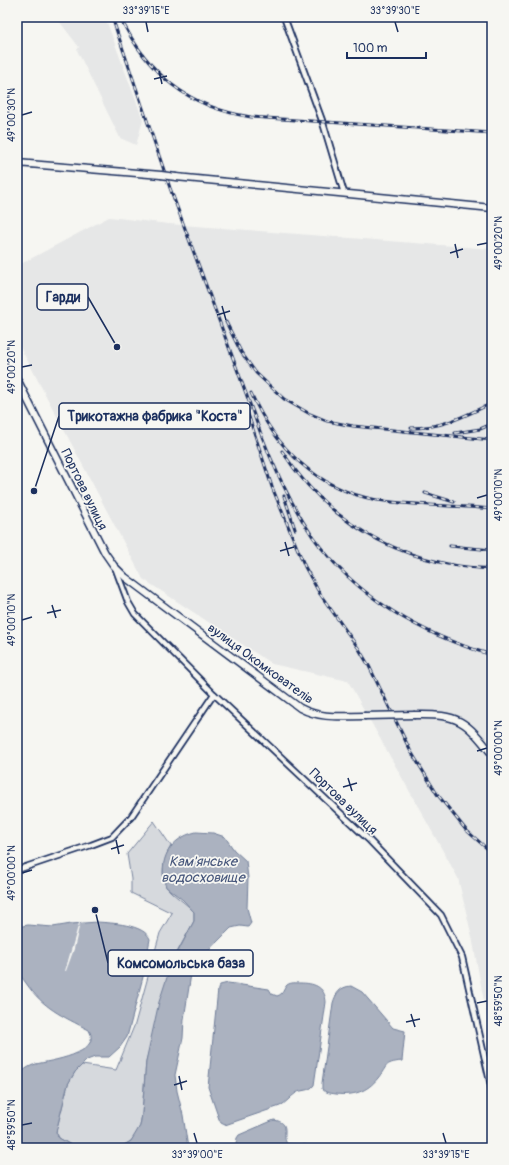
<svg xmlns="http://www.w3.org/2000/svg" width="509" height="1165" viewBox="0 0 509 1165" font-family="Pangolin,sans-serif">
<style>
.built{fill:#e6e7e7}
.green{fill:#d6d9dd;stroke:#78849e}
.water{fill:#abb2c0;stroke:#717e99}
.pier{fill:#f6f6f2}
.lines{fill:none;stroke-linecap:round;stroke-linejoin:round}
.street-casing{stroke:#1b2f5e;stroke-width:8}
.secondary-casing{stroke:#1b2f5e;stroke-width:9}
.street{stroke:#f6f6f2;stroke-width:4.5}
.secondary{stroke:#f6f6f2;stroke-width:6}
.rail-casing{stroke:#1b2f5e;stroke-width:3}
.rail{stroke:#f6f6f2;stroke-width:1.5;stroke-dasharray:4.5;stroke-linecap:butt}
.secondary-bridge-casing{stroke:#1b2f5e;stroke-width:9;stroke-linecap:butt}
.secondary-bridge{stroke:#f6f6f2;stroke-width:6}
.ticks{fill:none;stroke:#1b2f5e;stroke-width:1.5}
.labels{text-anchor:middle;stroke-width:3.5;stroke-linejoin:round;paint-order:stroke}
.street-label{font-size:13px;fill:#1b2f5e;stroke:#f6f6f2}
.water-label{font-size:14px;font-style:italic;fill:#46567b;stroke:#f6f6f2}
.leader{fill:none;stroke:#1b2f5e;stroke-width:1.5}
.callout-dot{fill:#1b2f5e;stroke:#f6f6f2;stroke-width:1.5}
.callout{fill:#f6f6f2;stroke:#1b2f5e;stroke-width:1.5}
.callout-label{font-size:14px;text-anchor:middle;font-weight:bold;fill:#1b2f5e}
.neatline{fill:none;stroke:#1b2f5e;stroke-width:1.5}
.ticks-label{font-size:10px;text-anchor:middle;fill:#1b2f5e}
</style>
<rect width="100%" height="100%" fill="#f6f6f2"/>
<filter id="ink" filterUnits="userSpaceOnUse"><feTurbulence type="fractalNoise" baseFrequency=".025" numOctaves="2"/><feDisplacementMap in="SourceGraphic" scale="8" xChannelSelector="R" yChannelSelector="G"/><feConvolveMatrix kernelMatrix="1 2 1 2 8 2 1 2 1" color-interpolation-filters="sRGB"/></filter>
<g filter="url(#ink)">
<g class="built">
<polygon points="56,17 105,17 143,120 136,145 120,138 77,50 79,47"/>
<polygon points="109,217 169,224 492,249 492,1045 472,937 458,878 348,681 272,664 143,579 17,341 17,266"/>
</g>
<path class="green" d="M154,821L171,846C164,857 158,880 170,891C178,899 186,903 194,912V921L175,956L146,1061L142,1114L140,1126L135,1136L131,1141L119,1148H76L59,1138L56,1132L68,1084L75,1072L82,1065L116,1070L135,1024L160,933L172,913L131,893V879L127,854Z"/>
<g class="water">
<path d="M196,832L213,833L225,837L234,850L246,861L248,878L247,908L251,923L248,927L240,926L231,928L201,958L194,966L191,974L184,1019L183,1038L175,1075L177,1091L183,1115L188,1148H119L131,1141L140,1126L142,1114L146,1061L159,1002L171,965L194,921V912L183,900L166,887C157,860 170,838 196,832Z"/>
<path d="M97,922C111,923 144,924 150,939L143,977L127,1037L120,1047L109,1057H95L87,1060L75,1072L68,1084L56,1132L59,1138L76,1148H17V1076C22,1071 29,1066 36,1064C49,1061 103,1054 89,1030C62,1016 43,1008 26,983C23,979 19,974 17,970C15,963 17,936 17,927L28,925L53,927L71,924Z"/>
<path d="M228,983L269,989L272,994L277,996C284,994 283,989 287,985C291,982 296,983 300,983C313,983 325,986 326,1002L314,1085C309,1092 302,1089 296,1093C290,1097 286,1103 280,1106L225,1125L221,1123L219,1119L208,1087L218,989L220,985Z"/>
<path d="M351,986L362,992L393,1028L405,1031L402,1061C383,1063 388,1066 378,1078C367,1092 353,1096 336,1094C330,1093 326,1093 322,1089V1083L333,1003C336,993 340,987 351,986Z"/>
<path d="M274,1120C292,1123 281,1134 287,1144L306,1145L308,1148H235L237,1138L239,1135Z"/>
</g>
<polygon class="pier" points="79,923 80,923 74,949 66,971 65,971"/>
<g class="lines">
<g class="street-casing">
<g id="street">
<polyline points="284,17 323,123 344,193"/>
<polyline points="115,567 128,602 135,614 214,694 368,839 441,915 462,957 492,1090"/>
<polyline points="17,870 91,845 112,837 131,817 214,694"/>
</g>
</g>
<g class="secondary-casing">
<g id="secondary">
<polyline points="17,163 161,175"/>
<polyline points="176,177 492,208"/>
<path d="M17,379L105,553L114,566L125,577L300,708C321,719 342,716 364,716"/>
<path d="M415,715C459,714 466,721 492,754"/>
</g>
</g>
<use href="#street" class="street"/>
<use href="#secondary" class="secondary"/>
<g class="rail-casing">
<g id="rail">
<path d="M112,17L170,188L261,434C275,470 291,505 313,537C356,597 422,635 492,655"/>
<path d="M120,17C148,74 187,107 251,117L492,133"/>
<polyline points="226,322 241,352 256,373 284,399 310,414 327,421 353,426 492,440"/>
<path d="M251,393C275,447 316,489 377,500C415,506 454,505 492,509"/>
<polyline points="247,411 272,487 305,567 320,594 359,649 369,666 410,750 437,794 466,830 492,853"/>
<path d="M411,428C443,428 464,416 492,403"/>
<polyline points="455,433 480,429 492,424"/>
<path d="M282,451C320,510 375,548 443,563C459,567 476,568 492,569"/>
<polyline points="425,493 454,502"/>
<polyline points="284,496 295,529"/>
<polyline points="450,546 492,550"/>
</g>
</g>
<use href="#rail" class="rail"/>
<g class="secondary-bridge-casing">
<g id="secondary-bridge">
<polyline points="161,175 176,177"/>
<polyline points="364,716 415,715"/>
</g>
</g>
<use href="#secondary-bridge" class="secondary-bridge"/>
</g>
</g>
<path class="ticks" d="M146,22L148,32M395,22L398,32M159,71L162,84M154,79L167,76M22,115L32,112M455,244L458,258M477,245L487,243M450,253L463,249M222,306L226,320M217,315L230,311M22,367L32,365M477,498L487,495M285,542L289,556M280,551L294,547M52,605L56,618M47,613L61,610M22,620L32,617M477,751L487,748M348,778L352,791M343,787L357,783M116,840L119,854M111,849L124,845M22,873L32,870M477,1003L487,1001M411,1014L415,1027M406,1022L420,1019M179,1076L182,1090M174,1085L187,1081M22,1125L32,1123M194,1133L197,1143M443,1133L446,1143"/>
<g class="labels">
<g class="street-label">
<text transform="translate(85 489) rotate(64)" y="5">Портова вулиця</text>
<text transform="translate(261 663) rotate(36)" y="5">вулиця Окомкователів</text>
<text transform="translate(344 801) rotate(44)" y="5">Портова вулиця</text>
</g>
<g class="water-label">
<text x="203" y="866">Кам'янське<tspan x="203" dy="16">водосховище</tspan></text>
</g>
</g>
<path class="leader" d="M117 347L88 297M34 491L59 416M95 910L108 963"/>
<g class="callout-dot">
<circle cx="117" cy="347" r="4"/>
<circle cx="34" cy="491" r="4"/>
<circle cx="95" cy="910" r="4"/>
</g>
<g class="callout">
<rect x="37" y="284" width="51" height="26" rx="4"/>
<rect x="59" y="403" width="191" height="26" rx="4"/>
<rect x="108" y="950" width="145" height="26" rx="4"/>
</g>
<g class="callout-label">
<text x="63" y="302">Гарди</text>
<text x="155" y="421">Трикотажна фабрика "Коста"</text>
<text x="181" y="968">Комсомольська база</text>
</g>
<rect width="509" height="1165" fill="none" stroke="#f6f6f2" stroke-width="44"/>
<path d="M347 52v6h79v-6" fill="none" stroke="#1b2f5e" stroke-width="2"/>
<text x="353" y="52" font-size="12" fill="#1b2f5e" stroke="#f6f6f2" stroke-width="3" paint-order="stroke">100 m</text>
<rect x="22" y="22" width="465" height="1121" class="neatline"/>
<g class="ticks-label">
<text x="146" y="14">33°39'15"E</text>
<text x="395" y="14">33°39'30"E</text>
<text transform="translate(11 115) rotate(-90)" y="4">49°00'30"N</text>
<text transform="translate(498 243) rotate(-90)" y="4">49°00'20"N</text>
<text transform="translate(11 367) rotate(-90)" y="4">49°00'20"N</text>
<text transform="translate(498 495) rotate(-90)" y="4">49°00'10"N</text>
<text transform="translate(11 620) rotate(-90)" y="4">49°00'10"N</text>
<text transform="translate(498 748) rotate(-90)" y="4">49°00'00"N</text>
<text transform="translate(11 873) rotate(-90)" y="4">49°00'00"N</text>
<text transform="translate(498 1001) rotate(-90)" y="4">48°59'50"N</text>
<text transform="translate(11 1125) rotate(-90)" y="4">48°59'50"N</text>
<text x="197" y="1158">33°39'00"E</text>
<text x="446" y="1158">33°39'15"E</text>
</g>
</svg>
